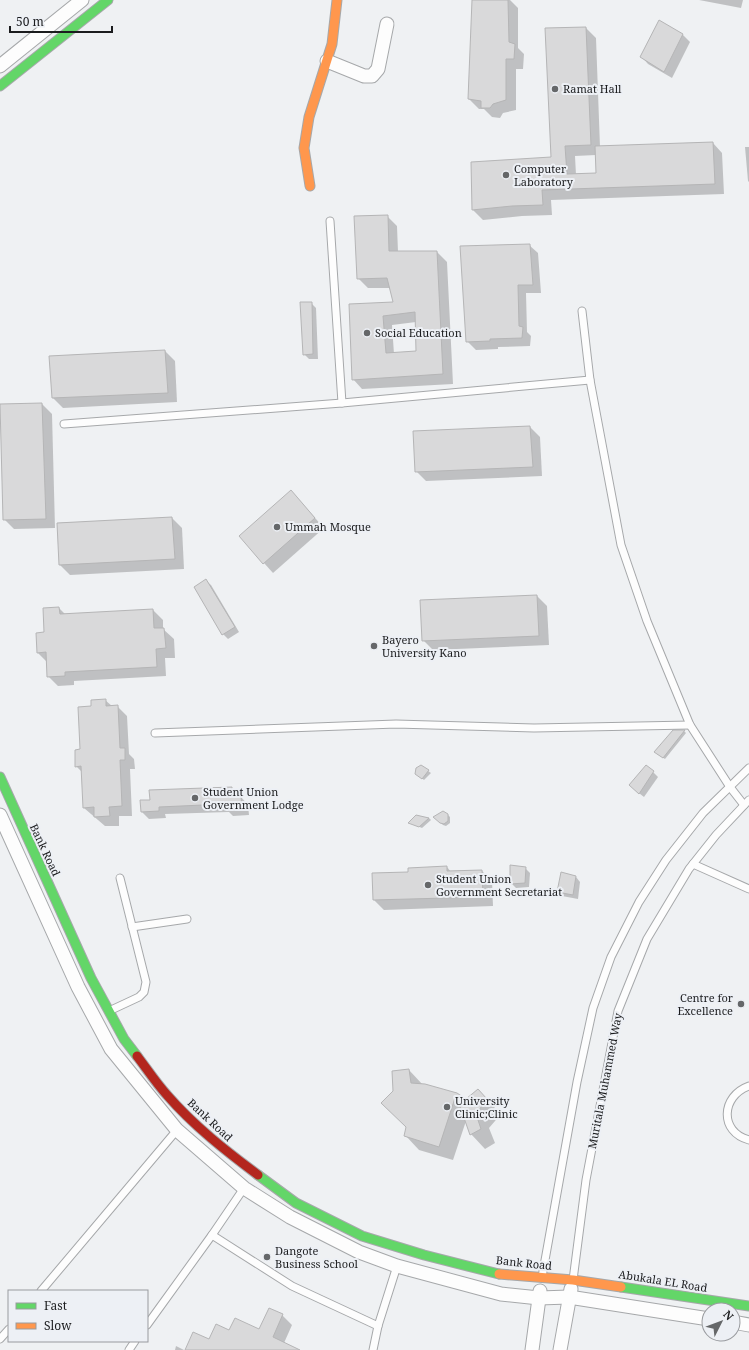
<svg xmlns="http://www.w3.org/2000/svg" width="749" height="1350" viewBox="0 0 749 1350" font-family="'Noto Serif',serif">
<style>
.shadow{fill:#0003;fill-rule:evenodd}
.building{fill:#d9d9da;stroke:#b5b5b6;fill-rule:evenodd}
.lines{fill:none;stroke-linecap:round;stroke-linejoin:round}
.lane-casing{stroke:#a6a8aa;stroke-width:9}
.street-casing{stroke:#a6a8aa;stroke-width:15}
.fast-casing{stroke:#a6a8aa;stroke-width:11}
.slow-casing{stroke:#a6a8aa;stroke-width:11}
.jam-casing{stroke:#a6a8aa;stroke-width:11}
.lane{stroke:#fdfdfd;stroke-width:7}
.street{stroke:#fdfdfd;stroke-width:13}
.fast{stroke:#63d668;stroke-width:9}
.slow{stroke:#ff974d;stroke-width:9}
.jam{stroke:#b3261e;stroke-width:9}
.poi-dot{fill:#656769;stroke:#edf0f5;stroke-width:1.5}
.labels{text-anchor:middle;stroke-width:4;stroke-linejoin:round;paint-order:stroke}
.poi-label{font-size:11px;fill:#1b1c1e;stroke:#edf0f5;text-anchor:start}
.street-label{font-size:11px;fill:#1b1c1e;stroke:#edf0f5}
</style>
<rect width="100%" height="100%" fill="#eff1f3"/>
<g class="shadow">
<polygon points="473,0 510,0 518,8 518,48 524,54 523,69 516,69 516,110 503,113 500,118 492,117 484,109 479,109 469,99"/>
<polygon points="699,0 743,0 741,8"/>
<polygon points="659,21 683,35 690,42 672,78 648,64 641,56"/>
<path d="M586,28L596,38L600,147L713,143L722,153L724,194L551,200L552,215L522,216L483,220L473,210L552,158ZM596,155L597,174L576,175L575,156Z"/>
<polygon points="745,147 749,147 749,182 748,181"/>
<path d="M387,216L397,226L398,252H437L447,262L453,384L362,389L353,379L350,305L394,303L391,288H368L358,278ZM416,322L417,352L394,354L392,325Z"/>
<polygon points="529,245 538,253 541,293 526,293 527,332 531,336 530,346 498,347 498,349 476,350 467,341"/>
<polygon points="311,303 316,308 318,359 309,359 304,354"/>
<polygon points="165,351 175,361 177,402 63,408 53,398 50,357"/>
<polygon points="42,404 52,414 55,528 14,529 4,519"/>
<polygon points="530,427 540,437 542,476 426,481 416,471"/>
<polygon points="291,491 324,528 273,573 264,563"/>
<polygon points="172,518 182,528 184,569 70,575 60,565 58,523"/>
<polygon points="206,581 211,585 239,632 228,639 223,634"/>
<polygon points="537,596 547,606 549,645 433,650 423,640"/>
<polygon points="59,608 66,615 153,610 163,620 163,629 174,639 175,658 165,658 166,676 74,681 74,685 58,686 48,676 47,662 38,653 45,633"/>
<polygon points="105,700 112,706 117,706 127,716 129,754 134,759 135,769 130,769 132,816 119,816 119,826 105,826 84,808 82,772 76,766 92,707"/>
<polygon points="673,731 684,731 686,733 665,759 657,754"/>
<polygon points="421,766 431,773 424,780 419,776"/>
<polygon points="653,772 658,777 644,797 635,790"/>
<polygon points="232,788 239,795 239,797 241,797 248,805 249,815 233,816 229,812 165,814 166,818 149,819 142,812 151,801"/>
<polygon points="448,815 450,817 450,823 446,826 443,825 435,817"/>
<polygon points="417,816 429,818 431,820 422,828 410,823"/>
<polygon points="447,867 451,872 482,871 492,881 493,906 384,910 374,900"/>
<polygon points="525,868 530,873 529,887 516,888 511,883"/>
<polygon points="576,877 580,882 578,899 562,896 558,892"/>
<polygon points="409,1070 423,1085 457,1094 466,1100 478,1091 501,1114 489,1128 495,1143 485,1149 471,1134 466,1121 453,1160 419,1150 405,1135 407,1128 394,1092"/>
<polygon points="282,1315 292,1325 284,1343 298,1350 186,1350 229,1332 260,1331"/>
<polygon points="176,1346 184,1350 175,1350"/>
</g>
<g class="building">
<polygon points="472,0 508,0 509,42 515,44 514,59 506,59 506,100 493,104 490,108 481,108 481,101 468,99"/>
<polygon points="659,20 683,34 664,72 640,57"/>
<polygon points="586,27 591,145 565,146 567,174 596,173 595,146 713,142 715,184 542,190 543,205 512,206 472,210 471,162 551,157 545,28"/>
<path d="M388,215L389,251H437L443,374L352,380L349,304L393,302L387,278L357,279L354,216ZM415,312L416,351L386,353L383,316Z"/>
<polygon points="530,244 533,285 518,285 519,326 523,327 522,338 490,339 490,341 466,342 460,246"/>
<polygon points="300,302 312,302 313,354 303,355"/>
<polygon points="165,350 168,393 52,398 49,356"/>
<polygon points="42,403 46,519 3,520 0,404"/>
<polygon points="530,426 533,467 415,472 413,431"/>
<polygon points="291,490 315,518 263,564 239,536"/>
<polygon points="172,517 175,559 59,565 57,523"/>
<polygon points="206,579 235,627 222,635 194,587"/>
<polygon points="537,595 539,636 422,641 420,600"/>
<polygon points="59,607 60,614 153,609 154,628 164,628 166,648 156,649 157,667 65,672 65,676 47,677 46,652 37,653 36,633 44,632 43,608"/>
<polygon points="106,699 106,706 118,705 120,748 125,748 125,760 120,760 122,806 109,807 110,816 94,817 94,807 83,808 81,766 75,767 75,750 80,749 78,707 91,706 91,700"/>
<polygon points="673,730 685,730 663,758 654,752"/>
<polygon points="421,765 429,770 422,779 415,774 416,768"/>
<polygon points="646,765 654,771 639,794 629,785"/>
<polygon points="232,787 232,796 241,796 242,808 225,809 225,804 159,807 159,811 141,812 140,800 150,800 149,790"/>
<polygon points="443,811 448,814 448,821 444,824 440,823 433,817"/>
<polygon points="416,815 429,818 419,827 408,823"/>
<polygon points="510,865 526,867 525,883 510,884"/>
<polygon points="447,866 447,871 482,870 483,897 373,900 372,873 408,872 408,868"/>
<polygon points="561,872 576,876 573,895 557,892"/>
<polygon points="409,1069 411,1083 425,1084 457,1093 466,1099 478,1089 487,1099 476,1114 481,1129 470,1135 456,1095 439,1147 404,1136 406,1127 381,1103 393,1091 392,1071"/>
<polygon points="269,1308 283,1314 273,1337 300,1350 185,1350 193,1332 209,1339 216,1324 229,1330 235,1318 259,1329"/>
</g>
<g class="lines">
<g class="lane-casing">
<g id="lane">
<polyline points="330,221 342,403"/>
<polyline points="582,311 590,380 621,545 647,621 690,725 730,787 744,805"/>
<polyline points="64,424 342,403 590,380"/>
<polyline points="155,733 396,724 534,728 690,725"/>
<polyline points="693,864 749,889"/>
<polyline points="132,927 187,919"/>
<polyline points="109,1011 139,997 144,992 146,982 120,878"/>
<path d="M749,1086C721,1096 719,1132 749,1140"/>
<polyline points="212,1235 292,1286 378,1326"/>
<polyline points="542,1277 577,1082 593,1008 611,957 639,902 666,860 703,813 749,768"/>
<polyline points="573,1280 586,1180 618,1011 647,939 689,869 716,835 749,800"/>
<polyline points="41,1291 177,1130"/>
<polyline points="147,1325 212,1235 244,1188"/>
<polyline points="0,1339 9,1329"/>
<polyline points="129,1350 135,1341"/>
<polyline points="373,1350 378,1326 397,1266"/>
</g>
</g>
<g class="street-casing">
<g id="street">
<polyline points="327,61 364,76 372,76 378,69 387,24"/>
<polyline points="0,66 82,0"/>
<polyline points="0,815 78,987 111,1049 177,1130 244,1188 290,1217 359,1252 397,1266 501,1294 539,1298 569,1297 709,1319"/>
<polyline points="733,1322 749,1325"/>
<polyline points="532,1350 540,1291"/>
<polyline points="560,1350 571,1289"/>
</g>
</g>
<g class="fast-casing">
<g id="fast">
<polyline points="0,86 108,0"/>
<polyline points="0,777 91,978 124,1039 137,1056"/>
<polyline points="258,1175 296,1203 362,1236 424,1255 499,1274"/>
<polyline points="621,1287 749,1306"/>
</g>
</g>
<g class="slow-casing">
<g id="slow">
<polyline points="310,186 304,148 309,117 332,44 337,0"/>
<polyline points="499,1274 573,1280 621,1287"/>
</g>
</g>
<g class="jam-casing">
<path id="jam" d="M137,1056C147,1069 156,1083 167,1095C194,1126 226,1151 258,1175"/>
</g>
<use href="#lane" class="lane"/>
<use href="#street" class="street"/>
<use href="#fast" class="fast"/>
<use href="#slow" class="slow"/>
<use href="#jam" class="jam"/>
</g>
<g class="poi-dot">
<circle cx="555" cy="89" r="4"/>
<circle cx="506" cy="175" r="4"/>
<circle cx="367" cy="333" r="4"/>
<circle cx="277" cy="527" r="4"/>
<circle cx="374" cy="646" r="4"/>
<circle cx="195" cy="798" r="4"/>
<circle cx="428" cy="885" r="4"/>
<circle cx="741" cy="1004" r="4"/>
<circle cx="447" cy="1107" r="4"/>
<circle cx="267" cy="1257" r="4"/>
</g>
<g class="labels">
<g class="poi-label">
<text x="563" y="93">Ramat Hall</text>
<text x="514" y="173">Computer<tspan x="514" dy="13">Laboratory</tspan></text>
<text x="375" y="337">Social Education</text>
<text x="285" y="531">Ummah Mosque</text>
<text x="382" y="644">Bayero<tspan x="382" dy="13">University Kano</tspan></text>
<text x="203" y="796">Student Union<tspan x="203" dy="13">Government Lodge</tspan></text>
<text x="436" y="883">Student Union<tspan x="436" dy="13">Government Secretariat</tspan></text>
<text x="733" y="1002" text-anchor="end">Centre for<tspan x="733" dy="13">Excellence</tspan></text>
<text x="455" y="1105">University<tspan x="455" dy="13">Clinic;Clinic</tspan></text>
<text x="275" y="1255">Dangote<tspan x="275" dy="13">Business School</tspan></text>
</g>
<g class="street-label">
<text transform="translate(45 850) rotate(65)" y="4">Bank Road</text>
<text transform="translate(605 1081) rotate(-79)" y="4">Muritala Muhammed Way</text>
<text transform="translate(210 1120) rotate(43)" y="4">Bank Road</text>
<text transform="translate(524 1263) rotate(6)" y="4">Bank Road</text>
<text transform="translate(663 1281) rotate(9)" y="4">Abukala EL Road</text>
</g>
</g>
<rect x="8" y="1290" width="140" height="52" fill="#edf0f5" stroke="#999b9f"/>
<rect x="16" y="1303" width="20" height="6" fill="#63d668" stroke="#999b9f"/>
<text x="44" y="1310" font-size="12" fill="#1b1c1e">Fast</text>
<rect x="16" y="1323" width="20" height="6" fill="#ff974d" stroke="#999b9f"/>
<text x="44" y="1330" font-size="12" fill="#1b1c1e">Slow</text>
<g transform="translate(721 1322) rotate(48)"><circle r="19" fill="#edf0f5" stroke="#999b9f"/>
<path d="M0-3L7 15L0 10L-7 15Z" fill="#656769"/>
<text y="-6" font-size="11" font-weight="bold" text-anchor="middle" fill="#1b1c1e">N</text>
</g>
<path d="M10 26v6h102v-6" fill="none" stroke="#1b1c1e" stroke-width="2"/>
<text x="16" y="26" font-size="12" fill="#1b1c1e" stroke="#edf0f5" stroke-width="3" paint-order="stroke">50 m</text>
</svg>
